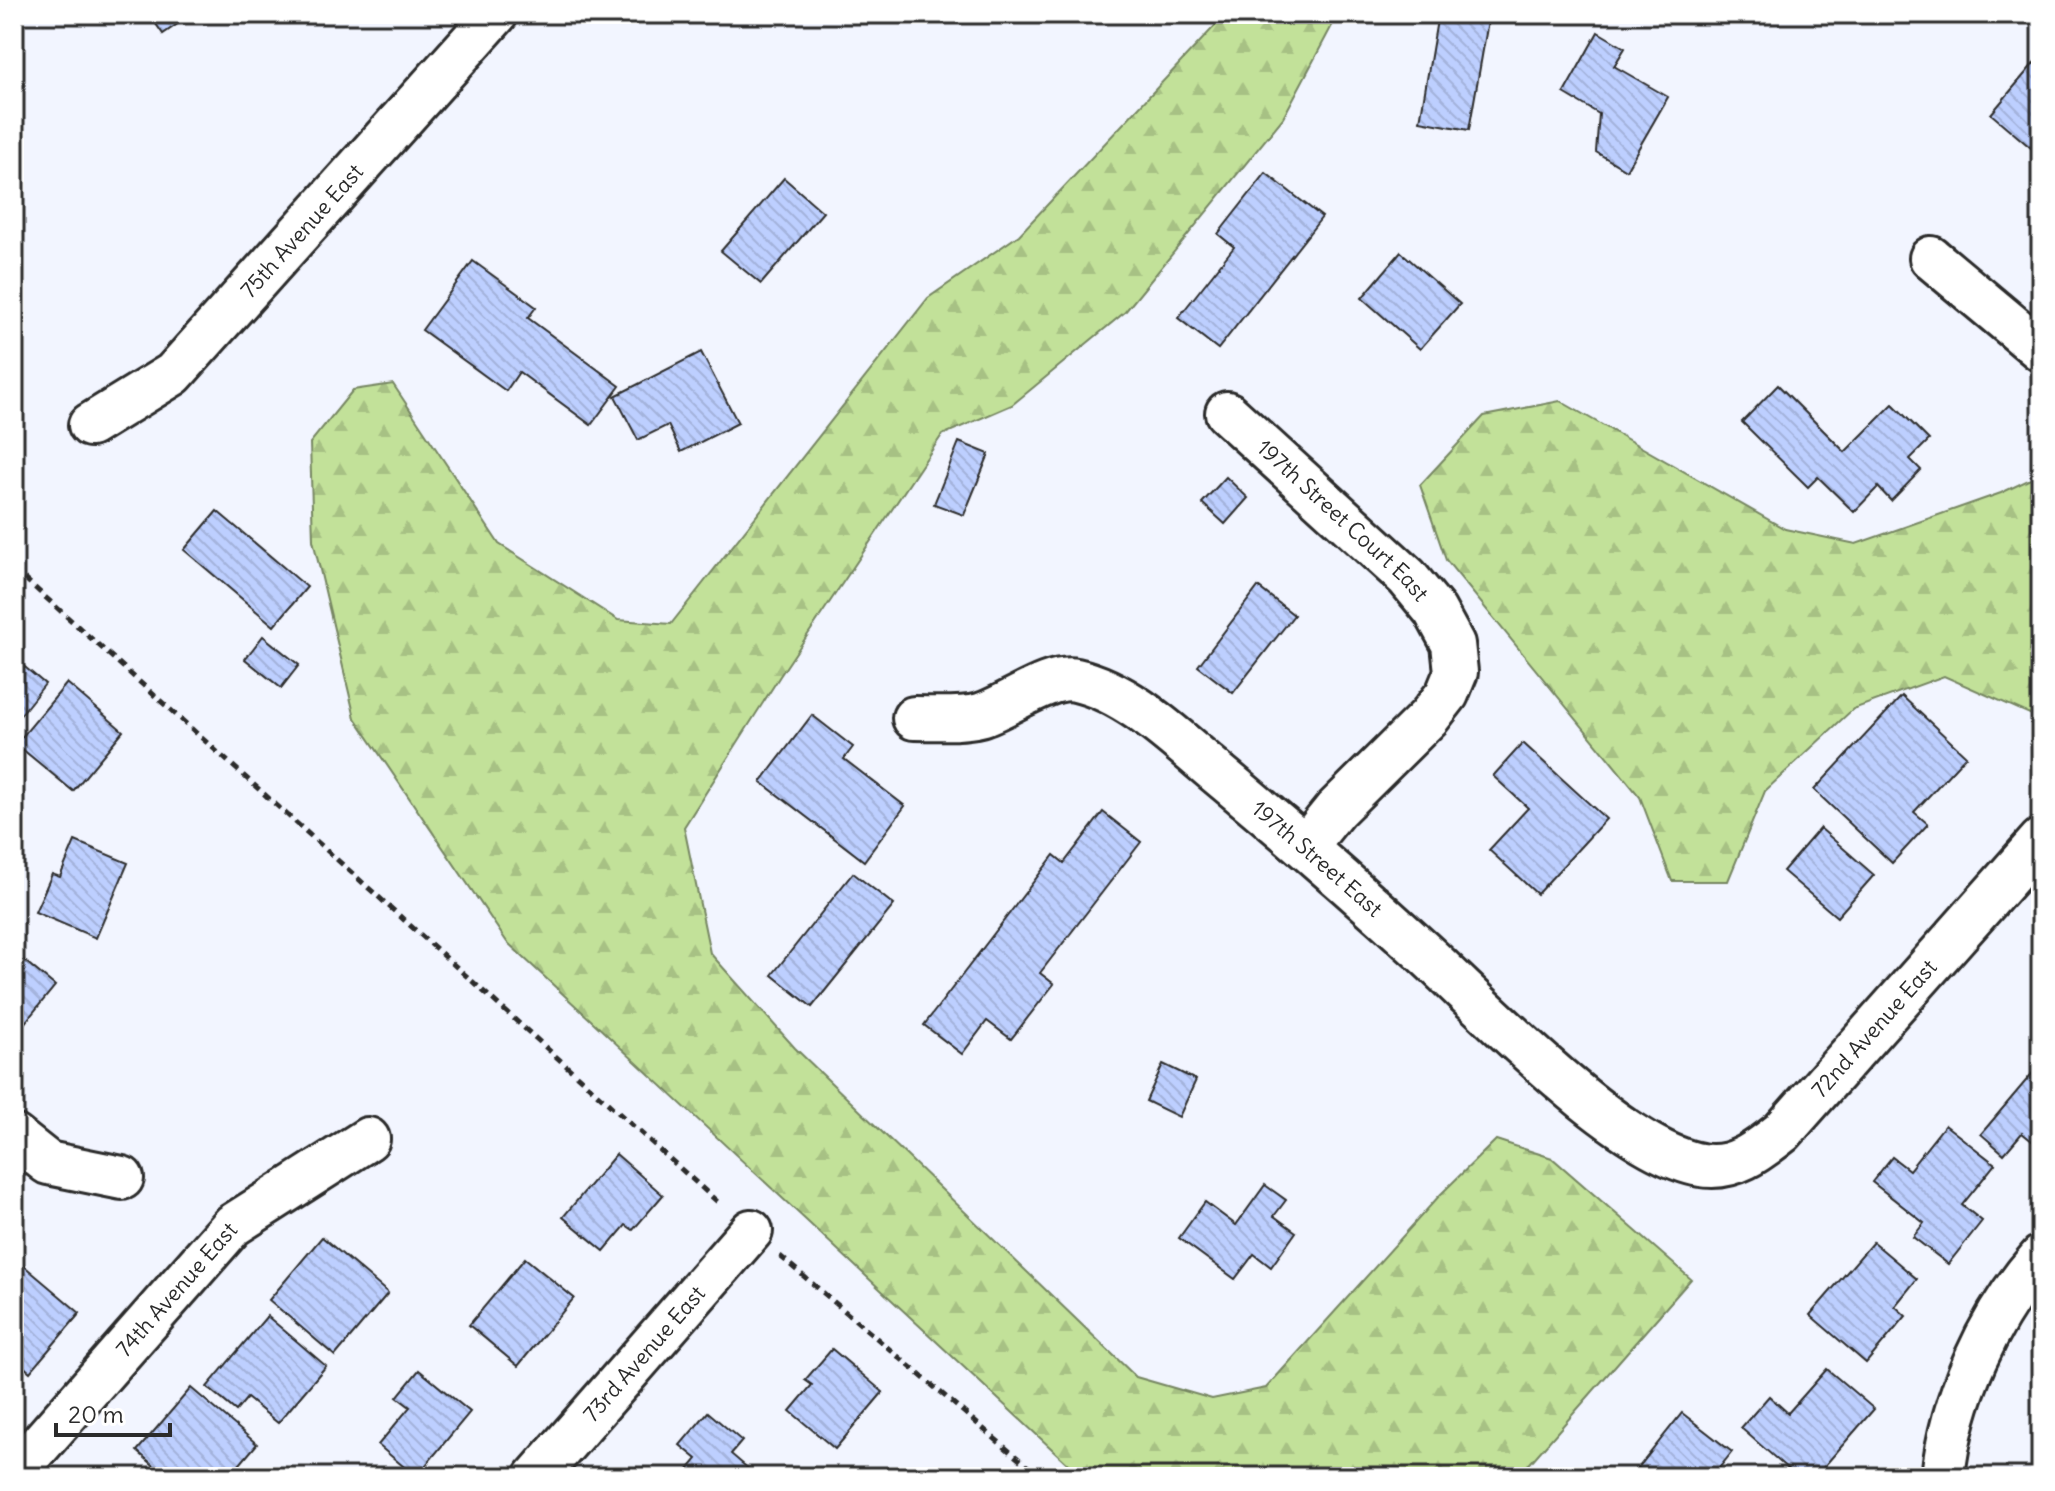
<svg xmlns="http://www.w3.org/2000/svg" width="2055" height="1491" viewBox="0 0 2055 1491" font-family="Delius,sans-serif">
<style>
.forest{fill:url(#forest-firs);stroke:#768662;stroke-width:2}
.building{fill:url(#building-back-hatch);stroke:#2b2b2b;stroke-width:2}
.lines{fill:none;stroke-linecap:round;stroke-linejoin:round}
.minor-casing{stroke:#2b2b2b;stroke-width:48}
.path{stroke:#2b2b2b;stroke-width:5;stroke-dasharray:8 6;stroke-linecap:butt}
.minor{stroke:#fff;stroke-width:42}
.labels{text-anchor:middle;stroke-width:8;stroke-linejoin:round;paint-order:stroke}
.street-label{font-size:22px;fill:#2b2b2b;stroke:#fff}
</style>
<defs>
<pattern id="forest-firs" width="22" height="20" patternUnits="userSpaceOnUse" patternTransform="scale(2)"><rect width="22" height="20" fill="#c2e199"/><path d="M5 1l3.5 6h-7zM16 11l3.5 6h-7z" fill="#a7c184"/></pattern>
<pattern id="building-back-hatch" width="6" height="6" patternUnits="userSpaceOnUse" patternTransform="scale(2)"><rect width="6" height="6" fill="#bdcfff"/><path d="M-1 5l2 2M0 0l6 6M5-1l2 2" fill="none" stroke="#a3b2db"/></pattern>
</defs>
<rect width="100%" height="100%" fill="#f2f5ff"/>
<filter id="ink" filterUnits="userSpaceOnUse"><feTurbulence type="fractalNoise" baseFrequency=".0125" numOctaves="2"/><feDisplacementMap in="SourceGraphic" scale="16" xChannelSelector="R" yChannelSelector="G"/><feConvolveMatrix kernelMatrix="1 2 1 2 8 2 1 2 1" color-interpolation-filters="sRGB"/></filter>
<g filter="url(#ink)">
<g class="forest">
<polygon points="1226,14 1335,14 1335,20 1283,118 1125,312 1012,405 942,435 780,676 684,827 710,953 795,1048 1136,1377 1212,1399 1266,1388 1440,1195 1496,1140 1552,1158 1691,1279 1518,1477 1082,1477 507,942 355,718 313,540 310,443 353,390 393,384 499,544 618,620 671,624 928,298 1019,235"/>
<polygon points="1560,401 1785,529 1856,544 2001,493 2041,474 2041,719 1944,676 1853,709 1765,791 1728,881 1672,881 1640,797 1446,560 1420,485 1484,416"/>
</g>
<g class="building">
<polygon points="149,14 192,14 163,34"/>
<polygon points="1438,14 1489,16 1469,130 1420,121"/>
<polygon points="1598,32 1625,48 1614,66 1668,97 1626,170 1596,152 1599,114 1564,93"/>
<polygon points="2035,62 2041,67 2041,148 2037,153 1991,114"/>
<polygon points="1266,173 1322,217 1218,349 1178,318 1234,247 1218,234"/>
<polygon points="784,178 823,212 761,284 721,251"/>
<polygon points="1401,252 1460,304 1420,349 1362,298"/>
<polygon points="473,261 536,307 528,318 620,386 591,425 519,372 506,391 422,330"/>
<polygon points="701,352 738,423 681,452 668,425 638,440 615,396"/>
<polygon points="1778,385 1845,452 1893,404 1929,440 1910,459 1921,470 1891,501 1878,487 1854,512 1818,477 1808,487 1742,422"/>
<polygon points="959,442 989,454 964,515 934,504"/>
<polygon points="1226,477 1248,498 1225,524 1202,503"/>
<polygon points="217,511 307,587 274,626 184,550"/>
<polygon points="1258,587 1294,615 1233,693 1198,666"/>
<polygon points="263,636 299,665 281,688 245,659"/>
<polygon points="14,658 45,684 14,723"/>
<polygon points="67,683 123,731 73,791 16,744"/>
<polygon points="1902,696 1966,756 1914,812 1928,824 1892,863 1814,790"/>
<polygon points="812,715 853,747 844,759 905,806 864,861 761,782"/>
<polygon points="1523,743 1606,819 1537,894 1489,850 1528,808 1493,776"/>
<polygon points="1103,812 1141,842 1040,973 1054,984 1011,1039 987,1021 962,1054 924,1025 1054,855 1064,863"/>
<polygon points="1820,828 1874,875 1837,917 1783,871"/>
<polygon points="75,841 128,863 96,938 35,912 52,874 60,877"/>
<polygon points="853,873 894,905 812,1007 772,975"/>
<polygon points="14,952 55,986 14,1036"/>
<polygon points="2041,1063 2041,1143 2038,1146 2022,1133 2004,1154 1981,1134"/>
<polygon points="1163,1064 1196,1080 1179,1117 1146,1101"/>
<polygon points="1945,1125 1995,1164 1962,1205 1982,1221 1948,1264 1913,1237 1924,1223 1872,1182 1892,1157 1909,1170"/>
<polygon points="616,1154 663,1195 633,1230 626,1225 604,1251 563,1217"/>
<polygon points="1265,1185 1286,1200 1274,1216 1296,1232 1271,1267 1254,1254 1235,1279 1179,1238 1205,1202 1236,1225"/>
<polygon points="322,1237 388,1293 335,1356 269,1300"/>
<polygon points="1873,1242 1917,1279 1895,1306 1906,1316 1866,1363 1810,1315"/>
<polygon points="525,1258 574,1298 518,1366 469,1325"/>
<polygon points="23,1265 80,1313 30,1372 14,1358 14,1276"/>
<polygon points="267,1316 326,1366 278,1423 247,1398 236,1411 207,1387"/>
<polygon points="832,1349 883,1392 835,1449 790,1411 812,1385 805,1380"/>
<polygon points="1827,1369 1874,1409 1815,1477 1797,1477 1741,1428 1769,1396 1788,1413"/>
<polygon points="419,1370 470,1412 416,1477 378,1445 410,1407 397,1397"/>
<polygon points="191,1388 257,1444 229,1477 167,1477 137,1451"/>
<polygon points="708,1412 742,1441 731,1454 758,1477 682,1477 697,1459 680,1445"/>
<polygon points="1682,1413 1732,1452 1712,1477 1631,1477"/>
</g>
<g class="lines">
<g class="minor-casing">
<g id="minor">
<polyline points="1931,258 2041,350"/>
<path id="s1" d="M1227,413L1407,577L1435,611L1453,644L1456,672L1447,694L1429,717L1335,810L1306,846"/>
<path id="s2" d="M90,425L173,374L496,14"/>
<path id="s3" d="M914,718C935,718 960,720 980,715C1006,708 1049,674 1076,680C1129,692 1175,738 1216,772C1286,830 1354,889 1421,950C1485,1008 1620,1152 1701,1165C1733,1171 1758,1151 1782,1132L2041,840"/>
<polyline points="14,1136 48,1163 122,1178"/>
<path id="s4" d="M14,1474L233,1225L368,1139"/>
<path id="s5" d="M536,1477L751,1231"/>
<path d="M1943,1477C1951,1399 1989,1315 2041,1257"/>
</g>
</g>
<g class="path">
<polyline points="14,569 721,1205"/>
<polyline points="780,1256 1040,1477"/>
</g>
<use href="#minor" class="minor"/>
</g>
</g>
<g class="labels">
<g class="street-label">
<text dy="8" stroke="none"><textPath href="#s2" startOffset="290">75th Avenue East</textPath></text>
<text dy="8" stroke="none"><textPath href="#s1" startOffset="158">197th Street Court East</textPath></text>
<text dy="8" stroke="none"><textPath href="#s3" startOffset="472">197th Street East</textPath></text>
<text dy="8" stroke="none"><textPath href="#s3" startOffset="1196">72nd Avenue East</textPath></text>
<text dy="8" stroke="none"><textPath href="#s4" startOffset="246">74th Avenue East</textPath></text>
<text dy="8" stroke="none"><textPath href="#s5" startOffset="164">73rd Avenue East</textPath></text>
</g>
</g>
<rect width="2055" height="1491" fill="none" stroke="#fff" stroke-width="48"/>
<rect x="24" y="24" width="2007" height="1443" fill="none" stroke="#2b2b2b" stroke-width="3" filter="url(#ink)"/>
<path d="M56 1423v12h114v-12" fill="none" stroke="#2b2b2b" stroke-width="4"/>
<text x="68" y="1423" font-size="24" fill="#2b2b2b" stroke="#ffffff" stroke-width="6" paint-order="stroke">20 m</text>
</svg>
